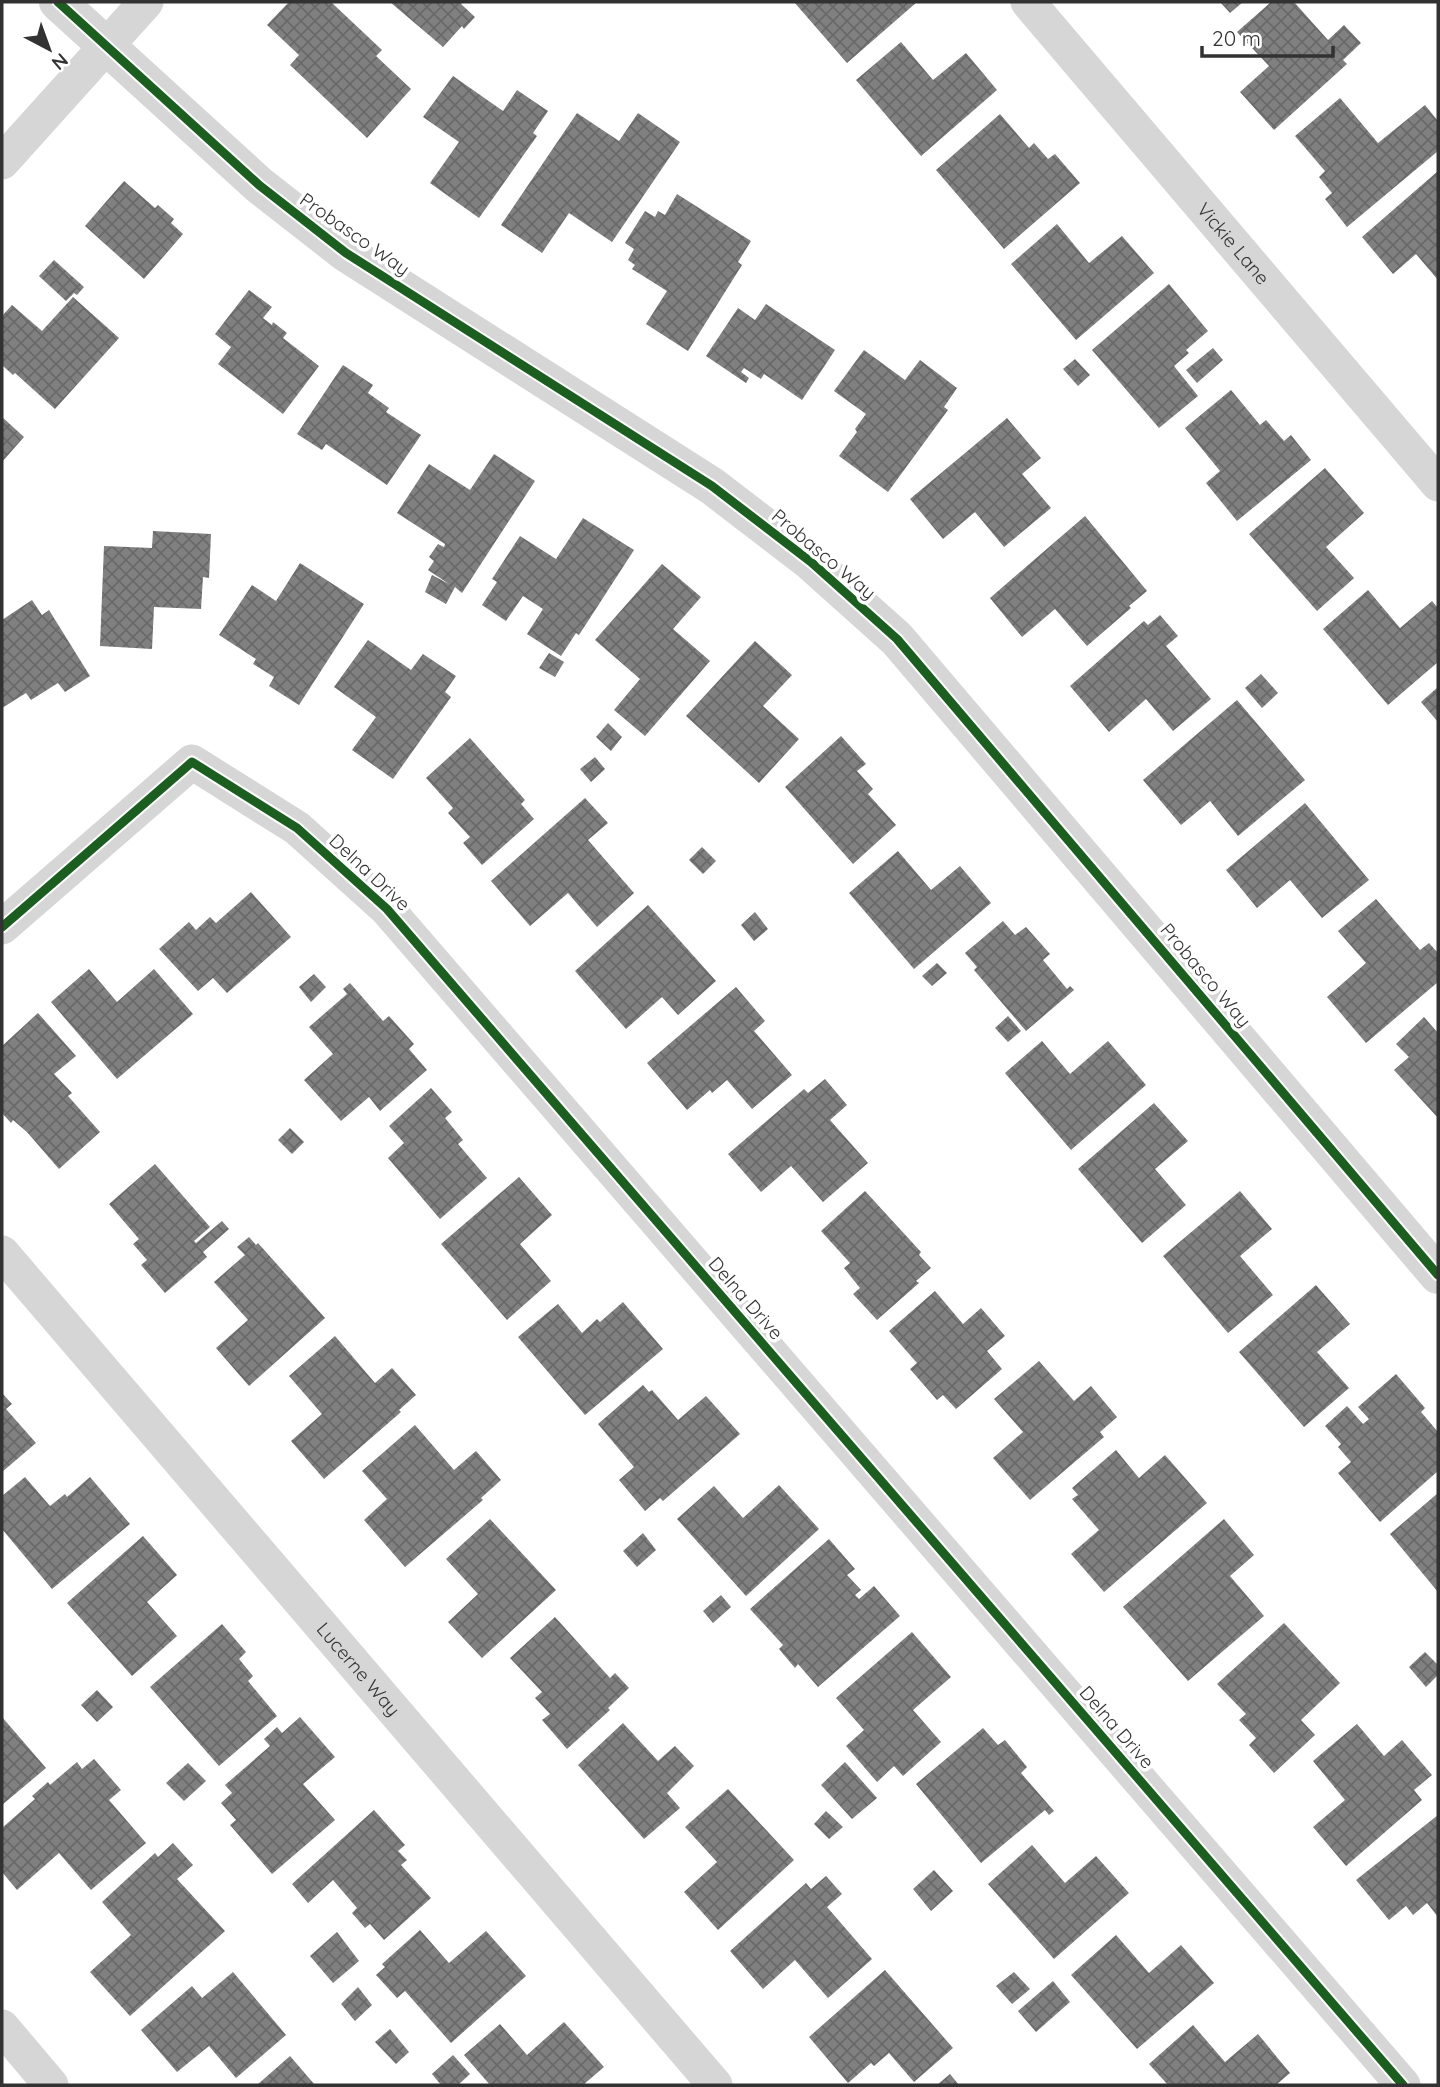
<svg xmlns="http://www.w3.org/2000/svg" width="1440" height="2087" viewBox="0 0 1440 2087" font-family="Quicksand,sans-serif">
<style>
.building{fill:url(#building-cross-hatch)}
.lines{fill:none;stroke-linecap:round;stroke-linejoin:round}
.minor{stroke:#d6d6d6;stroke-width:35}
.tertiary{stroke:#d6d6d6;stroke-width:38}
.cycleway-casing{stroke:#fff;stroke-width:13}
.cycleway{stroke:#1b5e20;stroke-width:9}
.labels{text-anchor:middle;stroke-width:7;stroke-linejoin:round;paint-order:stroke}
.street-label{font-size:19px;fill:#323232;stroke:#fff}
</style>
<defs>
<pattern id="building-cross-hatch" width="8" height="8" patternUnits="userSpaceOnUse" patternTransform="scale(1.75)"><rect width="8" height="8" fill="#808080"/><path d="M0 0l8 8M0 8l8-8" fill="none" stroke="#696969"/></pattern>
</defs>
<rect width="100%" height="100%" fill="#fff"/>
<g class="building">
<polygon points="289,2 331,2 382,50 376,56 411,89 367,138 290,65 299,55 267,25"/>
<polygon points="390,2 463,2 461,4 475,17 464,29 462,26 443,47"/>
<polygon points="794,2 917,2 847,63"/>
<polygon points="1220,2 1243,2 1230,13"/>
<polygon points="1271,2 1294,2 1328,40 1344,25 1361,43 1343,60 1347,64 1274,130 1240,92 1269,66 1237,32"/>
<polygon points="901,42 933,80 966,53 997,90 921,156 856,80"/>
<polygon points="453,76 503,111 517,90 548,111 533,133 537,136 479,218 430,183 459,142 423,117"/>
<polygon points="1340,98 1378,143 1425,105 1438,121 1438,151 1347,227 1325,199 1332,193 1319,177 1325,171 1295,136"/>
<polygon points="577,113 619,141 638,113 680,142 612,242 569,213 542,253 501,225"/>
<polygon points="1000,114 1029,148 1034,143 1048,159 1055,154 1080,183 1004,249 936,170"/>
<polygon points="1438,171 1438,280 1416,254 1393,274 1362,237"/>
<polygon points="124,181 155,208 158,205 174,219 171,223 183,234 144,279 85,226"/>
<polygon points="677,194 751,241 738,262 742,265 688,351 646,324 667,291 632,269 635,265 628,260 634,249 625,243 645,211 655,217 658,211 665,215"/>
<polygon points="1057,224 1089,263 1122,236 1154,273 1076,340 1011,264"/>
<polygon points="54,260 84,287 77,295 74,293 66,301 39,276"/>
<polygon points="1169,284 1208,331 1186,350 1189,353 1174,366 1198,396 1159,428 1092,350"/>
<polygon points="249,290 272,307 263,318 272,325 273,322 287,333 283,338 319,366 283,414 218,364 231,347 215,334"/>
<polygon points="73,297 119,338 55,409 15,373 13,375 2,365 2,316 12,305 42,331"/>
<polygon points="766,304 835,350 802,400 764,374 761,379 744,368 741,372 749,378 746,383 706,356 738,308 755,320"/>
<polygon points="1213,348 1223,360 1197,383 1186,370"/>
<polygon points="864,350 905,380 920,360 957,388 944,407 948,410 888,492 839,456 857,432 855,429 866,414 834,391"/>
<polygon points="1075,359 1090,375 1078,386 1063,369"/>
<polygon points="343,365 373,385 368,393 389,408 386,412 421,435 387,485 326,444 322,450 297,434"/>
<polygon points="1231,390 1260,425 1266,420 1284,441 1291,435 1311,460 1237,521 1206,483 1220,471 1185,428"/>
<polygon points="2,417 24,437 2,462"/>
<polygon points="1007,418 1041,458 1022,474 1051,508 1004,547 975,512 943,539 910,499"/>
<polygon points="494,454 535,481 462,593 455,587 446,604 425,592 432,575 449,584 428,570 434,561 429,557 438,544 444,547 445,544 397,513 429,464 470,490"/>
<polygon points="1325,468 1364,513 1326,547 1354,578 1317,611 1249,534"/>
<polygon points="1085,516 1147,591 1129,606 1131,608 1087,646 1055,609 1022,637 990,598"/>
<polygon points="583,518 634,550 579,635 576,633 561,656 527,634 543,609 523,596 506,621 482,605 497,582 492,579 520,536 556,559"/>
<polygon points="153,531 211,534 209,578 203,577 201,609 154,607 152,649 100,646 104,546 152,548"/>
<polygon points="300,563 364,604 299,705 269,686 274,677 253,664 256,659 219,635 252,585 276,601"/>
<polygon points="662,564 701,597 673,629 710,661 645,736 614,710 640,679 595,640"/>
<polygon points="1368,590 1400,628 1432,601 1438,608 1438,662 1388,705 1323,629"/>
<polygon points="32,600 42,615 49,610 90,676 65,692 58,683 31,700 26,693 2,708 2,620"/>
<polygon points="1160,615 1178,636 1166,646 1211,699 1173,731 1146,699 1109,732 1070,686 1144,621 1148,625"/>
<polygon points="368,640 411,670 423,654 456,676 445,692 451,697 393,779 352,750 376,717 334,687"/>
<polygon points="755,641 792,675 763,706 799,739 759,783 686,716"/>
<polygon points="549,653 564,662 555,677 539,668"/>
<polygon points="1261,674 1278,693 1262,708 1245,688"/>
<polygon points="1438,687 1438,722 1421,702"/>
<polygon points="1237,700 1305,780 1238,836 1210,801 1181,825 1143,780"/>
<polygon points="608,723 622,737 611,751 596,737"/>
<polygon points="841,736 866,764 857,771 873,789 868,794 896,825 853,864 785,787"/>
<polygon points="470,738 525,800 521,804 534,819 482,865 463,843 470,837 448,813 453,808 426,778"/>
<polygon points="595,757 605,769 591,782 580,769"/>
<polygon points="585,798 608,823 588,840 634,893 597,927 568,893 530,926 491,881"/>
<polygon points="1305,803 1369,880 1322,918 1290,880 1257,908 1226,870"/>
<polygon points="702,847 716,861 703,874 689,860"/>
<polygon points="898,851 931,890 960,866 991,903 914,969 849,893"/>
<polygon points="251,892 291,937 227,993 213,978 198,991 159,949 189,922 196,930 210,917 216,923"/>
<polygon points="1376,899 1420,950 1429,943 1438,953 1438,982 1366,1043 1327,997 1366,963 1338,931"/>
<polygon points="648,905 716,981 678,1015 662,997 626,1029 575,971"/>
<polygon points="755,912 768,929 754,941 741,925"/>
<polygon points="1003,921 1015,935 1026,927 1050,954 1043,960 1067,989 1070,986 1074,990 1026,1031 974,970 977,967 965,953"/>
<polygon points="937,963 947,973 932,986 922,976"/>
<polygon points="89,969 117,1002 154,969 193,1014 117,1079 51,1002"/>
<polygon points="314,974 326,987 311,1002 299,987"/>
<polygon points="350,983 383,1021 389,1016 414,1044 409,1049 427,1070 380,1111 369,1097 341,1121 304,1080 333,1054 309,1027 347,994 343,989"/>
<polygon points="736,987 765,1021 754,1031 792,1075 752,1109 727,1080 712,1093 710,1090 687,1110 647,1063"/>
<polygon points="38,1013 76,1056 54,1074 72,1093 68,1096 100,1132 59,1169 27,1132 13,1120 11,1123 2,1113 2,1046"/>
<polygon points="1008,1016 1021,1031 1008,1042 995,1028"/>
<polygon points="1424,1017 1438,1033 1438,1118 1394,1070 1409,1057 1396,1044"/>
<polygon points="1042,1041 1070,1074 1108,1041 1146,1085 1071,1150 1005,1073"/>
<polygon points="825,1079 847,1105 830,1120 868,1163 823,1202 791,1166 761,1192 728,1154 804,1089 808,1093"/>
<polygon points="431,1088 452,1112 445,1118 463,1140 458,1144 487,1178 440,1219 388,1158 404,1143 389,1126"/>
<polygon points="1154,1103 1188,1141 1155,1169 1186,1205 1142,1243 1078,1169"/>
<polygon points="290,1128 304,1142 292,1154 278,1140"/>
<polygon points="155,1164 210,1227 194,1241 196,1243 222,1221 229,1229 203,1252 207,1257 165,1293 141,1265 147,1260 133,1244 139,1239 109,1204"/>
<polygon points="519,1177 552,1215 520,1244 551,1281 507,1320 441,1244"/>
<polygon points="865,1191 921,1252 919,1255 931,1268 916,1281 919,1283 877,1320 853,1294 860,1288 844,1268 850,1263 821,1231"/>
<polygon points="1240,1191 1272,1229 1240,1256 1273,1295 1228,1333 1163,1256"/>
<polygon points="249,1237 256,1245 258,1243 325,1318 249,1386 216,1348 248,1320 214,1282 245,1255 237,1247"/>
<polygon points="1316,1285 1350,1324 1317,1352 1349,1388 1304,1427 1239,1352"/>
<polygon points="935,1291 963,1324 981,1308 1005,1336 987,1351 1002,1369 956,1409 943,1395 937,1400 910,1369 917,1363 889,1331"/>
<polygon points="623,1302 663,1349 585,1415 518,1337 558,1304 582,1333 597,1319 600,1322"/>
<polygon points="335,1336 375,1383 392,1368 416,1395 399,1410 401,1412 324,1479 291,1441 322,1414 289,1376"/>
<polygon points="1039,1361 1074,1401 1091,1386 1117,1417 1100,1432 1104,1437 1030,1500 993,1458 1023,1432 994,1399"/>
<polygon points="1396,1374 1425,1408 1421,1412 1438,1432 1438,1471 1380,1522 1338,1473 1351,1462 1338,1447 1341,1444 1325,1426 1347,1406 1363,1424 1369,1419 1358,1407"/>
<polygon points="643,1385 649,1392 652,1390 678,1420 706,1396 740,1434 663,1501 660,1498 645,1511 619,1480 634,1467 598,1424"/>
<polygon points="2,1393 12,1404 6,1409 36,1443 2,1472"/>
<polygon points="415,1425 454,1470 476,1451 501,1480 481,1498 483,1500 405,1567 364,1520 387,1499 362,1471"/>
<polygon points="1116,1450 1139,1478 1165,1455 1207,1503 1104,1592 1071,1554 1099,1530 1072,1499 1078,1495 1072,1488"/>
<polygon points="25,1477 50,1506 65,1494 67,1497 90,1477 130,1524 52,1589 2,1529 2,1496"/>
<polygon points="779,1485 819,1529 746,1596 677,1519 714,1486 743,1518"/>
<polygon points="1438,1493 1438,1592 1390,1534"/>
<polygon points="490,1519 556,1590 482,1658 448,1622 478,1594 446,1559"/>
<polygon points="1224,1519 1254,1555 1230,1576 1264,1616 1188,1681 1123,1607"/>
<polygon points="643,1533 656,1550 637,1567 623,1551"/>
<polygon points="143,1536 177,1575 147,1602 177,1636 132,1676 67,1603"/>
<polygon points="829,1539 855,1569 847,1575 861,1590 855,1595 859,1599 874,1586 900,1616 818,1687 798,1664 795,1668 779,1649 783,1645 750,1609"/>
<polygon points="721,1595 731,1607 713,1623 703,1611"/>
<polygon points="555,1617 610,1678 615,1673 629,1688 608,1708 610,1710 567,1749 542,1720 550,1714 535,1698 542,1692 510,1658"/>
<polygon points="1284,1623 1340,1683 1301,1720 1315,1735 1274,1773 1249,1745 1256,1738 1239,1720 1246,1714 1217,1684"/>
<polygon points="222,1624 246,1652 239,1659 253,1676 248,1681 277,1716 219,1766 150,1687"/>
<polygon points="912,1632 951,1677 913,1710 941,1742 903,1776 894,1766 877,1782 846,1746 864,1730 836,1698"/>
<polygon points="1425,1652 1438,1665 1438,1675 1426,1687 1409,1667"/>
<polygon points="97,1690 113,1707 97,1722 81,1705"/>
<polygon points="2,1717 46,1768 2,1805"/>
<polygon points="300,1717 335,1757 303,1784 335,1820 272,1874 230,1825 236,1820 221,1803 232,1793 225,1785 270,1746 264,1739 277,1727 282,1733"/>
<polygon points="623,1723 658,1761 675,1746 694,1766 667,1793 680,1808 644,1839 578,1765"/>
<polygon points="1357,1724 1384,1756 1402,1740 1432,1775 1414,1790 1422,1800 1346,1866 1313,1827 1345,1800 1313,1761"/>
<polygon points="983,1728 998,1745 1005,1740 1027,1767 1021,1773 1054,1811 1049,1815 1045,1810 981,1863 916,1784"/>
<polygon points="94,1759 121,1790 109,1800 146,1843 91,1890 59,1853 17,1890 2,1872 2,1828 35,1799 32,1796 48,1782 50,1785 77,1762 82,1769"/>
<polygon points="845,1762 877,1798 852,1819 821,1785"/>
<polygon points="188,1763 206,1781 184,1801 166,1783"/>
<polygon points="728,1789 794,1860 718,1930 684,1892 717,1862 685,1827"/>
<polygon points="374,1810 405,1845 398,1851 407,1860 401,1865 431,1898 384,1940 370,1924 365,1928 352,1913 357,1908 333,1880 308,1903 292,1884"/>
<polygon points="826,1811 843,1827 829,1839 814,1824"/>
<polygon points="1438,1815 1438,1917 1427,1903 1413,1915 1406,1906 1389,1920 1356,1880"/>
<polygon points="173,1843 193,1865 177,1879 225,1931 130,2016 90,1972 131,1935 102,1902 155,1853 158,1857"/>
<polygon points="1032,1845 1065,1883 1096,1856 1129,1893 1054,1959 988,1884"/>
<polygon points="934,1870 953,1891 931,1911 913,1889"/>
<polygon points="826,1876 842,1894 827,1907 872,1959 828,1998 795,1960 763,1989 730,1951 806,1883 811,1889"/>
<polygon points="420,1930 449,1963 486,1931 526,1976 451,2043 405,1991 397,1998 376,1975 385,1967 382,1964"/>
<polygon points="337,1932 359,1961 333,1983 310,1956"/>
<polygon points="1116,1935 1149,1973 1181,1945 1214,1983 1137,2049 1071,1975"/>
<polygon points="885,1970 953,2048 914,2082 889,2053 874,2066 871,2063 848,2083 809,2037"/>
<polygon points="233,1972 286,2035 236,2078 209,2046 177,2072 141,2030 192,1986 202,1998"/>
<polygon points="1014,1972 1030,1989 1012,2004 996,1986"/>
<polygon points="1053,1981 1070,2002 1036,2032 1018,2011"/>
<polygon points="358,1987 372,2005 355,2021 341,2004"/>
<polygon points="564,2022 604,2067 583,2085 490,2085 464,2055 500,2024 527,2055"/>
<polygon points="1193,2025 1225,2062 1258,2034 1290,2073 1276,2085 1168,2085 1149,2064"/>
<polygon points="390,2029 409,2052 396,2064 375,2042"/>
<polygon points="453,2055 470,2074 458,2085 441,2085 432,2074"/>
<polygon points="290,2056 315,2085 257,2085"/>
<polygon points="950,2074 959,2085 937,2085"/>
</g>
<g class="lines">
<g class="minor">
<path id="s1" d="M1028,2L1438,484"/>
<polyline points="2,162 146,2"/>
<polyline points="2,927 192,762 297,828 387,909 1403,2085"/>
<path id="s2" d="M2,1253L715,2085"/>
<polyline points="2,2027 51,2085"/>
</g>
<polyline class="tertiary" points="58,2 259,185 346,253 712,486 811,562 897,639 1438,1275"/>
<g class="cycleway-casing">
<g id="cycleway">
<polyline points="58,2 259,185 346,253 712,486 811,562 897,639 1438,1275"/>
<polyline points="2,927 192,762 297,828 387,909 1403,2085"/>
</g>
</g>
<use href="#cycleway" class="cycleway"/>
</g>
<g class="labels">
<g class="street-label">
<text transform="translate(355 234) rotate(35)" y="7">Probasco Way</text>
<text dy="7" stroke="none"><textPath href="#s1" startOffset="317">Vickie Lane</textPath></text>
<text transform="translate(824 554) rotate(40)" y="7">Probasco Way</text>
<text transform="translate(370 872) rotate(43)" y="7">Delna Drive</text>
<text transform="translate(1206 975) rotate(50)" y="7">Probasco Way</text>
<text transform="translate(746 1298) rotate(49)" y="7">Delna Drive</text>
<text dy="7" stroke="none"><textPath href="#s2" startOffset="548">Lucerne Way</textPath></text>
<text transform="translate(1117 1727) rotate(49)" y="7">Delna Drive</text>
</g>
</g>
<rect width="1440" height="2087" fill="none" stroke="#323232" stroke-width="7"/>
<g transform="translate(49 49) rotate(139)" stroke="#ffffff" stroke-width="5" paint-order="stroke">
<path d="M0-5L12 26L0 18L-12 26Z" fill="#323232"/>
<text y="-10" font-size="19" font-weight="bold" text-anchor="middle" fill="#323232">N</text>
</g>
<path d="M1202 46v10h131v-10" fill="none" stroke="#323232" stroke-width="3.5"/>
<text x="1212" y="46" font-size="21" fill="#323232" stroke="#ffffff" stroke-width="5" paint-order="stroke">20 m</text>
</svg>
